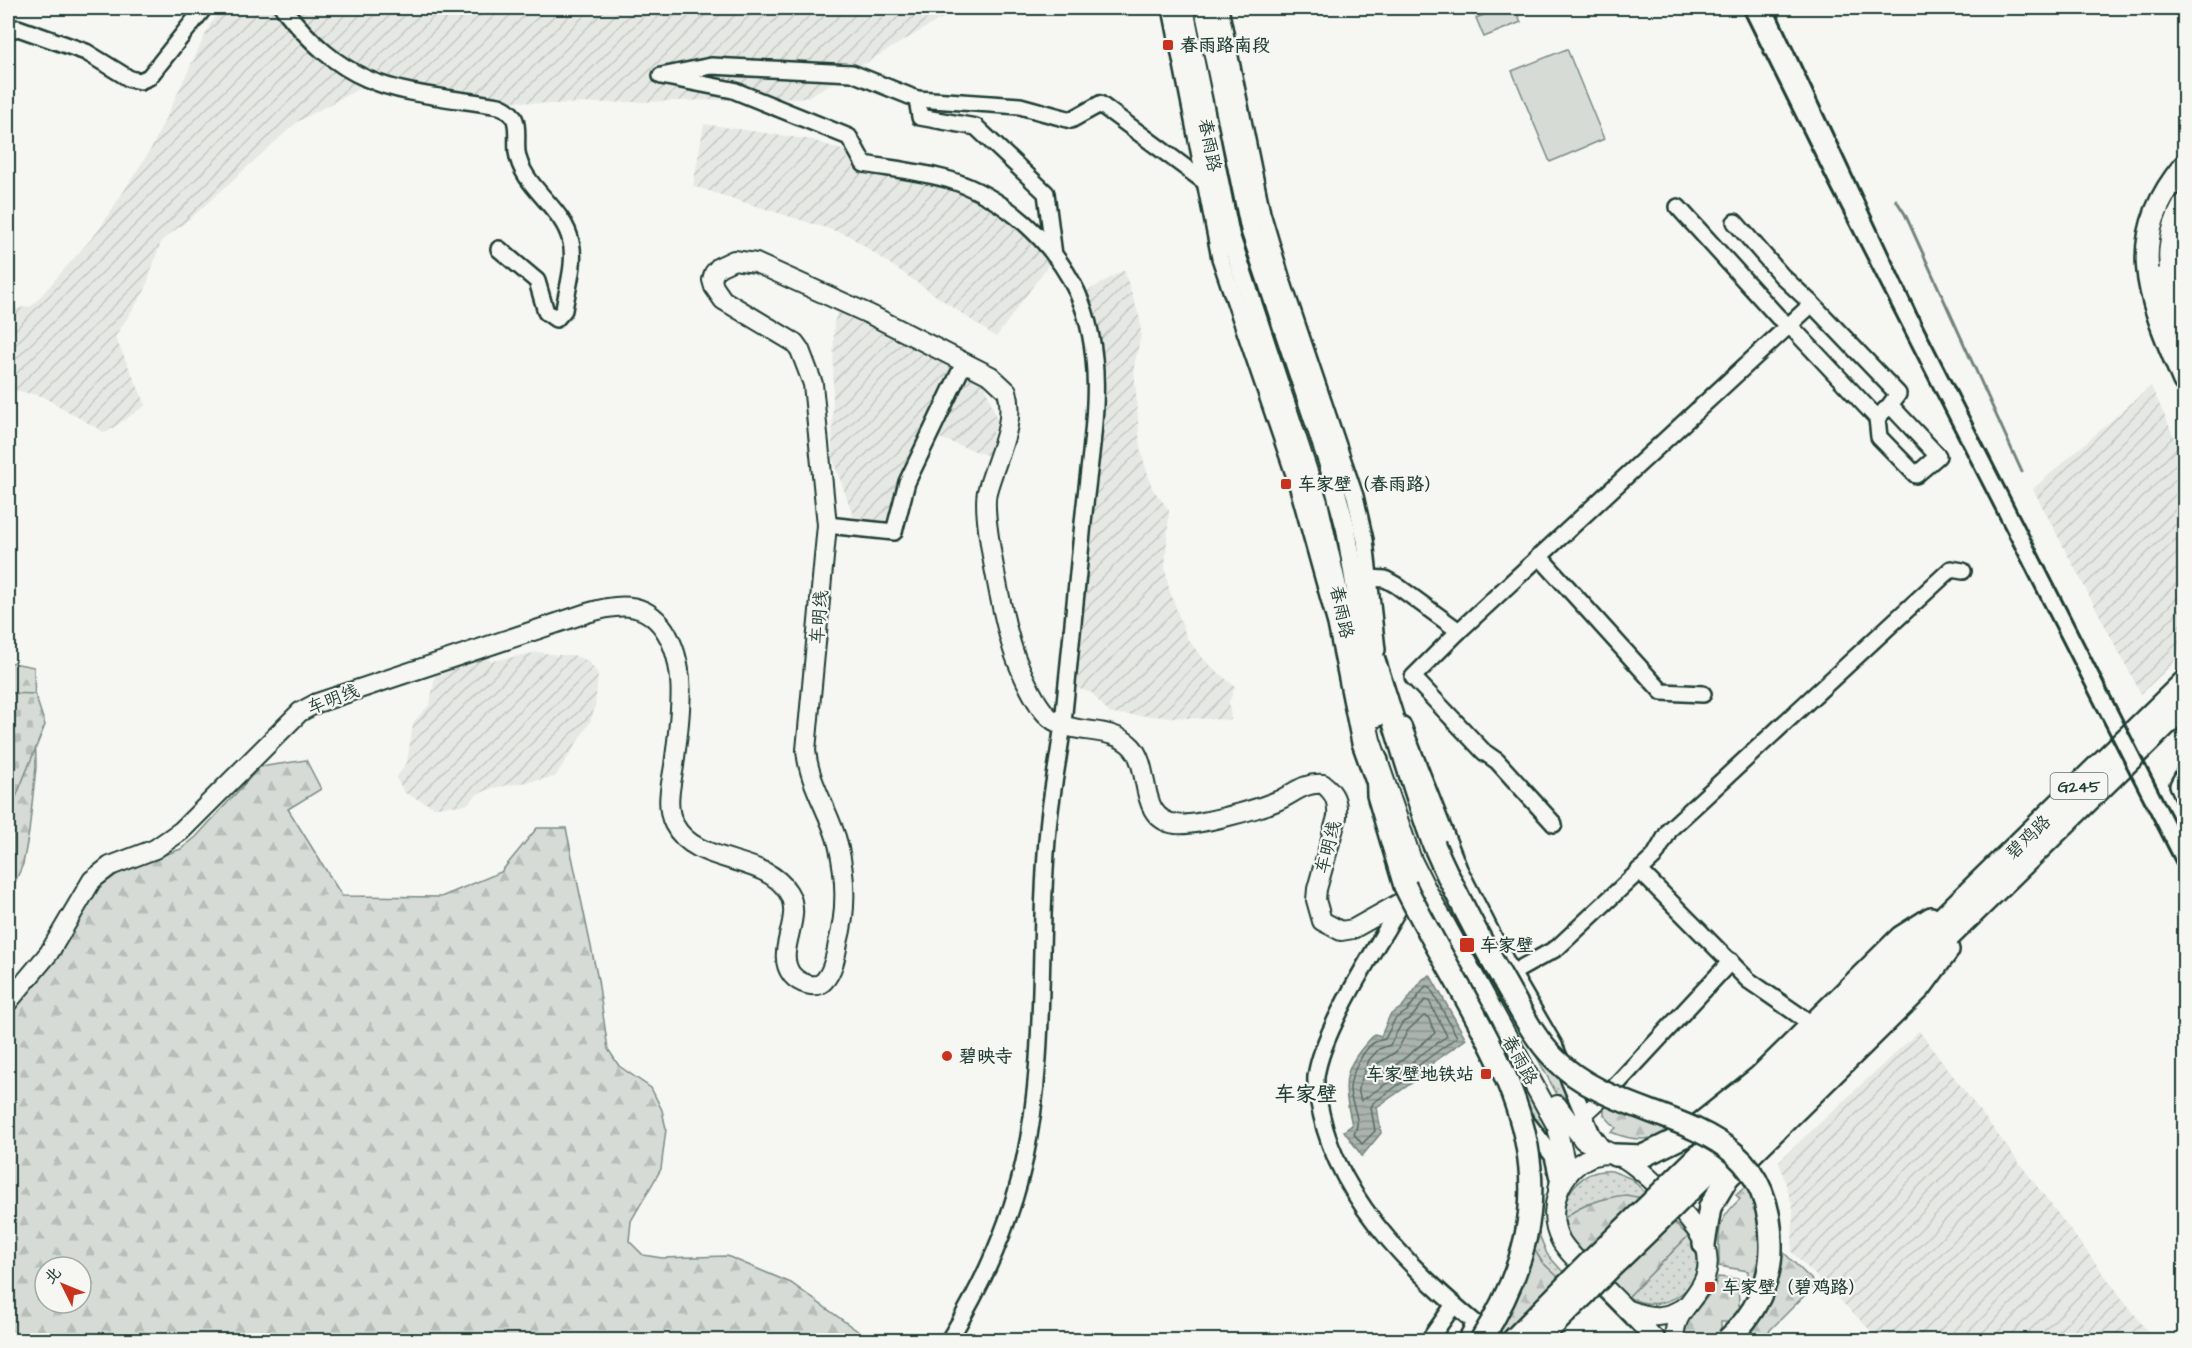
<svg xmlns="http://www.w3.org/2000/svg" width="2192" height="1348" viewBox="0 0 2192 1348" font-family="'Architects Daughter','LXGW WenKai TC',sans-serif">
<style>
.industrial{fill:url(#industrial-furrows)}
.grass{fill:url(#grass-dots);stroke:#7a8c85;stroke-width:1.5}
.forest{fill:url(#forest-firs);stroke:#7a8c85;stroke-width:1.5;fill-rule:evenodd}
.cemetery{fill:url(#cemetery-stones);stroke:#7a8c85;stroke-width:1.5}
.pitch{fill:#d6dbd6;stroke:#7a8c85;stroke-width:1.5}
.water{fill:url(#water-rules);stroke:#72847d;stroke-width:1.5}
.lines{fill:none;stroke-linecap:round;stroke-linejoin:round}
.shore{stroke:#576c65;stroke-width:1.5}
.stream{stroke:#72847d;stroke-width:3}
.minor-casing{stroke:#1f3d34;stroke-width:20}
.major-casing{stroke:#1f3d34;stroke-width:22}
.highway-casing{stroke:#1f3d34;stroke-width:26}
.minor{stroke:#f6f6f2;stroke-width:15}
.major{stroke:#f6f6f2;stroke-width:18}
.highway{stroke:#f6f6f2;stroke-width:21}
.rail{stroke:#1f3d34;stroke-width:3}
.highway-bridge-casing{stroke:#1f3d34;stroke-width:26;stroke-linecap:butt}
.highway-bridge{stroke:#f6f6f2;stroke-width:21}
.poi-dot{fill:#c8321e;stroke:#f6f6f2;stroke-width:2}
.labels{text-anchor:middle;stroke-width:4.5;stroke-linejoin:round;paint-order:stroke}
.shield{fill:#f6f6f2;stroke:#60746d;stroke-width:1.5}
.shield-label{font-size:16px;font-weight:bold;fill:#1f3d34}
.poi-label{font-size:18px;font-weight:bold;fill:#1f3d34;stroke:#f6f6f2;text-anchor:start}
.street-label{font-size:18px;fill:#1f3d34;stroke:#f6f6f2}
.quarter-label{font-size:21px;font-weight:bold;fill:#1f3d34;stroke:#f6f6f2}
</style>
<defs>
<pattern id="industrial-furrows" width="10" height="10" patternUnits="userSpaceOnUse" patternTransform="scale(1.5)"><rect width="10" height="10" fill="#e6e8e4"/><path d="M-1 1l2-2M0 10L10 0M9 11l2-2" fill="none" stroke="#c5c8c4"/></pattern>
<pattern id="grass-dots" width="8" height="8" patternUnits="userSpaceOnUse" patternTransform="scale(1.5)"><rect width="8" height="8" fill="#d6dbd6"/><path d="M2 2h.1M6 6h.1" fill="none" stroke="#b7bdb8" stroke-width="1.8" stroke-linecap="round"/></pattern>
<pattern id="forest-firs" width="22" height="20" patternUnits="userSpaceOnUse" patternTransform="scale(1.5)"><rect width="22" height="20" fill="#d6dbd6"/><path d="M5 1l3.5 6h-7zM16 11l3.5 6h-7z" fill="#b7bdb8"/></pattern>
<pattern id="cemetery-stones" width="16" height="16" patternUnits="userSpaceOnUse" patternTransform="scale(1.5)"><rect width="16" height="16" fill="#d6dbd6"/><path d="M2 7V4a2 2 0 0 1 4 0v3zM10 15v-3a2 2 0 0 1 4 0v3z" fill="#b7bdb8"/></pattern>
<pattern id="water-rules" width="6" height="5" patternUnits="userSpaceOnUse" patternTransform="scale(1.5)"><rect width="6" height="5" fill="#aab3ae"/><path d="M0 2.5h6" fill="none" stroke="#8a938e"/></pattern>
</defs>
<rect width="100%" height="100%" fill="#f6f6f2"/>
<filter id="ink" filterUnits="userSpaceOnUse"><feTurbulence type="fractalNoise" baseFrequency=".0167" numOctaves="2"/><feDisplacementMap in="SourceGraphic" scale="12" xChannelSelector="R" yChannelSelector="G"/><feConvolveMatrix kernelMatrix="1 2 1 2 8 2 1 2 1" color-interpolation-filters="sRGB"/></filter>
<g filter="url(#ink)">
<g class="industrial">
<polygon points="222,8 959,8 806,98 549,104 360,88 297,122 193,216 161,241 145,290 115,337 146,405 105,433 42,396 8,389 8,310 32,306 98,231 151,149 210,25"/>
<polygon points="704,124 812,140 969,193 1013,220 1052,260 996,337 848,235 693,186"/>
<polygon points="1124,270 1140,319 1141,335 1134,366 1140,448 1152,488 1169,510 1165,568 1169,589 1187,638 1203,659 1235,687 1229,702 1231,720 1110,714 1092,693 1076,688 1082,568 1102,363 1086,292"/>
<polygon points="838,311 985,385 998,423 993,432 989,456 920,431 886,524 857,526 832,457 834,323"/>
<polygon points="2151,386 2184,459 2184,643 2173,663 2141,694 2033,489"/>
<polygon points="539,652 556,655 573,655 588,661 598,674 595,707 590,722 555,777 493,788 478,794 466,805 434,807 405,793 396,778 407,763 413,723 430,704 435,676 464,659 483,657 491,661"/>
<polygon points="1919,1031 2154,1340 1880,1340 1792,1252 1793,1209 1779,1161"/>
</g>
<g class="grass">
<polygon points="1411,880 1548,1124 1544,1130 1538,1132"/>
<polygon points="1520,1026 1560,1074 1575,1113 1567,1113"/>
<path d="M1612,1171L1632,1179L1646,1194L1642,1198C1617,1193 1583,1201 1564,1219C1563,1190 1583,1169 1612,1171Z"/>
<polygon points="1535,1224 1547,1254 1564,1273 1559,1278 1542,1262 1532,1246"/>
<path d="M1688,1236C1717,1277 1671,1320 1628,1297Z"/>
</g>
<g class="forest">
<polygon points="8,662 34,667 36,767 29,832 23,864 8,898"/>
<path d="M306,760L321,789L288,809L342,896L441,897L501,872L537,828H566L598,980L608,1049L619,1066L651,1088L662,1110L666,1129L661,1169L631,1221L629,1241L643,1255L662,1258L727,1256L791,1283L870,1340H8V1009L94,891L126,868L181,849L196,837L260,767ZM45,1267H81V1303H45Z"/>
<path d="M1604,1103L1674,1128C1653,1142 1635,1142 1611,1132L1616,1128L1604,1115Z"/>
<path d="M1748,1184L1760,1214L1761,1272L1748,1302V1271L1719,1266C1720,1233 1713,1224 1740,1199L1736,1195Z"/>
<path d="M1626,1195L1642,1198L1584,1253L1570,1237L1564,1219C1579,1205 1607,1197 1626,1195Z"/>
<polygon points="1673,1221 1688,1236 1628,1297 1612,1282"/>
<polygon points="1532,1246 1542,1262 1559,1278 1498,1340 1491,1337"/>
<polygon points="1779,1248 1816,1284 1760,1340 1737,1340"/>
<path d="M1718,1277L1738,1279L1739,1305L1746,1306L1728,1329V1322H1721V1335L1715,1340H1685C1681,1316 1710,1304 1718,1277Z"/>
</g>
<polygon class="cemetery" points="8,693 35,694 45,725 14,802 13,897 8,910"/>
<g class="pitch">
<polygon points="1501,8 1515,8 1521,22 1484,37 1476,18"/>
<polygon points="1567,49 1604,139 1550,162 1512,71"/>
</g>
<path class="water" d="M1430,975L1466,1039L1423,1070L1416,1080L1377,1107L1381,1133L1362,1156L1344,1131L1352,1125C1342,1081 1342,1068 1375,1034L1381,1036L1390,1015L1402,1007L1423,979Z"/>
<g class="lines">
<g class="shore">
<path d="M1426,986L1430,987L1457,1037L1419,1065L1411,1076L1373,1103L1371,1108L1375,1131L1362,1144L1354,1134C1363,1119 1350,1105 1350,1089C1350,1076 1364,1046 1377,1041C1380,1040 1383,1040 1385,1039L1395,1019L1407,1011Z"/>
<polygon points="1425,1000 1429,1001 1447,1036 1415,1059 1405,1071 1361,1101 1358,1089 1369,1060 1379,1049 1390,1045 1402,1023 1412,1017"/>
<path d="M1424,1016L1428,1017L1435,1033C1421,1044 1385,1077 1373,1079L1377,1064L1397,1051L1408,1030Z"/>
</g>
<polyline class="stream" points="1896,200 1905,214 2022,472"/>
<g class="minor-casing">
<g id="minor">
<path d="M283,8C350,94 399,90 499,106C523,115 515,132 517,152C522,188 564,207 571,242C576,263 567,289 564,310L556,319L546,312L537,281L499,249"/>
<polyline points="1171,8 1220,258 1295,477 1336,624 1360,743 1373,779"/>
<polyline points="1220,8 1262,213 1282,280 1355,496 1365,540 1377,650"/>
<polyline points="8,31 18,28 86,52 130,79 140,81 149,77 204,8"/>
<polyline points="917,99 1020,106 1071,120 1100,104 1205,182"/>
<polyline points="1678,207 1778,317 1796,332 1877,418"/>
<polyline points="1735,222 1782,276 1812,304"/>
<polyline points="827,525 894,532 907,482 964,363"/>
<polyline points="1539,556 1662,692 1703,694"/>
<polyline points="1369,578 1385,579 1396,585 1459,631"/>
<polyline points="1403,726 1459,869 1512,973 1554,1045 1592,1134 1604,1150"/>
<polyline points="2184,774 2178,785 2184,798"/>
<polyline points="1554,824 1497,761 1484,752 1413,677 1459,631 1812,304 1898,394 1890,405 1938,456 1916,475 1879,437 1877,418 1890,405"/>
<polyline points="1639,870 1748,980 1813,1025"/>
<path d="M1403,901C1379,944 1322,1029 1316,1077C1315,1088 1319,1102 1321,1113C1341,1208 1424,1281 1496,1340"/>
<polyline points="1512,973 1557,948 1654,857 1670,829 1951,569 1963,571"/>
<polyline points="1583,1115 1616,1085 1731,961"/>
<polyline points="1522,1116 1553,1156 1559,1183"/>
<path d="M949,1340C982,1286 1010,1225 1024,1162C1048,1053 1037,940 1048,829C1051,793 1059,758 1063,723C1070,656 1076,590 1083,523C1090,448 1110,364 1077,292C1053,241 1004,197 950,180C922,172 893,169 864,164L849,137L733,90L661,76L711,66L852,73L917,99L920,117L976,127L1046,193L1054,255"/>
<polyline points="1429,1340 1453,1306"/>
<polyline points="1466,1340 1475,1323"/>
</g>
</g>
<g class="major-casing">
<g id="major">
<polyline points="1184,8 1230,236 1318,502 1371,740 1412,860 1428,892 1557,1127 1565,1162 1558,1189"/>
<polyline points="1204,8 1251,232 1328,462 1346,529 1377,717"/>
<path d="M8,1002L49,953L92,880L110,866L155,849L181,831L300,712L317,703L587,613C616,604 644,600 664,629C690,668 679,722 674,766C671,785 665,806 674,824C696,867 764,853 788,892C805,919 773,951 792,975C799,983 816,990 824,981C833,972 836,955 838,943C847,910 846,877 838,844C830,812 809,785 806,750L827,525L813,384L800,350L795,343L723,300L714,287L712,280L714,273L719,267L734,260L756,263L871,315L991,376L1007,391C1017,424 995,460 987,492C981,517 1006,634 1017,661C1024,678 1033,699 1045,713C1067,739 1109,722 1132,747C1152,769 1137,819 1176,824C1195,827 1258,809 1277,801C1293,794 1304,782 1323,784C1335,793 1338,802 1337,817L1317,889L1316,900L1322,921L1341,931L1353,929L1403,901"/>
<polyline points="1557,1105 1583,1140 1615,1155"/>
<path d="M1628,1310C1650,1318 1667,1320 1687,1305"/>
<path d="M1656,1340C1637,1320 1618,1301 1598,1281C1586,1269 1570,1256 1561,1241C1540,1205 1570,1147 1615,1155C1636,1159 1698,1224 1705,1245C1720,1292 1670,1304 1675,1340"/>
</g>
</g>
<g class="highway-casing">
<g id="highway">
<path d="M2184,166C2121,241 2151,302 2184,381"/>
<polyline points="2160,279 2172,309 2184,327"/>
<path d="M2179,298C2165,268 2167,234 2184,205"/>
<path d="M1361,623C1388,696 1407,772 1434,845"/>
<polyline points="1377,761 1378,795 1405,886"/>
<polyline points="1615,1155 1643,1156 1686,1135 1759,1077 1901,937 1931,918"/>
<polyline points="1672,1182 2184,682"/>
<polyline points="1685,1195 2184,707"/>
<polyline points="1704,1244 1710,1207 1728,1177 1920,988 1948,950"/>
<polyline points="1591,1261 1653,1201"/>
<polyline points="1604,1274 1666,1214"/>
<polyline points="1513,1340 1571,1281"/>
<polyline points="1538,1340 1584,1295"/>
</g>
</g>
<use href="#minor" class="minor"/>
<use href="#major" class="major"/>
<use href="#highway" class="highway"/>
<g class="rail">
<polyline points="1742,8 1828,182 2184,879"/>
<polyline points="1774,8 1917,314 2184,841"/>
</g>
<g class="highway-bridge-casing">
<g id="highway-bridge">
<path d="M1434,845C1455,893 1479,938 1505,983C1520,1009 1533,1037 1555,1059C1627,1132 1770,1105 1771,1244C1772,1282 1754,1316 1727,1340"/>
<path d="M1405,886C1485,1049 1597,1158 1481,1340"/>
<polyline points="1653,1201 1672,1182"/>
<polyline points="1666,1214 1685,1195"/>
<polyline points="1571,1281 1591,1261"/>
<polyline points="1584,1295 1604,1274"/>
</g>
</g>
<use href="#highway-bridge" class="highway-bridge"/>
</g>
</g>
<g class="poi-dot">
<rect x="1162" y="39" width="12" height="12" rx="3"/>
<rect x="1280" y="478" width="12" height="12" rx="3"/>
<rect x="1459" y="937" width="16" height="16" rx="3"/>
<circle cx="947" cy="1056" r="6"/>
<rect x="1480" y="1068" width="12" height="12" rx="3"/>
<rect x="1704" y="1281" width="12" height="12" rx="3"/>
</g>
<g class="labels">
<rect class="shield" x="2050.5" y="773" width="57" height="26" rx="4.5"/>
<g class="shield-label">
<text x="2079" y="792">G245</text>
</g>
<g class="poi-label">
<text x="1180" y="51">春雨路南段</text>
<text x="1298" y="490">车家壁（春雨路）</text>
<text x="1480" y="951">车家壁</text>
<text x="959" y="1062">碧映寺</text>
<text x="1474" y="1080" text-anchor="end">车家壁地铁站</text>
<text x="1722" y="1293">车家壁（碧鸡路）</text>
</g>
<g class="street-label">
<text transform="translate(1210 145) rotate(79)" y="6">春雨路</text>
<text transform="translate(1342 612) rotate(78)" y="6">春雨路</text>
<text transform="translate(819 617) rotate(-85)" y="6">车明线</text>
<text transform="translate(333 699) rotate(-21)" y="6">车明线</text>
<text transform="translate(2028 837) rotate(-44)" y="6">碧鸡路</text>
<text transform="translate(1328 847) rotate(-75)" y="6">车明线</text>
<text transform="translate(1520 1060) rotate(61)" y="6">春雨路</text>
</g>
<g class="quarter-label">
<text x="1306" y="1101">车家壁</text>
</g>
</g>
<rect width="2192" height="1348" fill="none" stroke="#f6f6f2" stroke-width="30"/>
<rect x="15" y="15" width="2162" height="1318" fill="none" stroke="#1f3d34" stroke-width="2" filter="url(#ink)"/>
<g transform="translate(63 1285) rotate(313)"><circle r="28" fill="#f6f6f2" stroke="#a0aca6" stroke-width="1.5"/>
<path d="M0-4.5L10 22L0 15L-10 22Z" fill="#c8321e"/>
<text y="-9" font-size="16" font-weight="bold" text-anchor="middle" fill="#1f3d34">北</text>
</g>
</svg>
